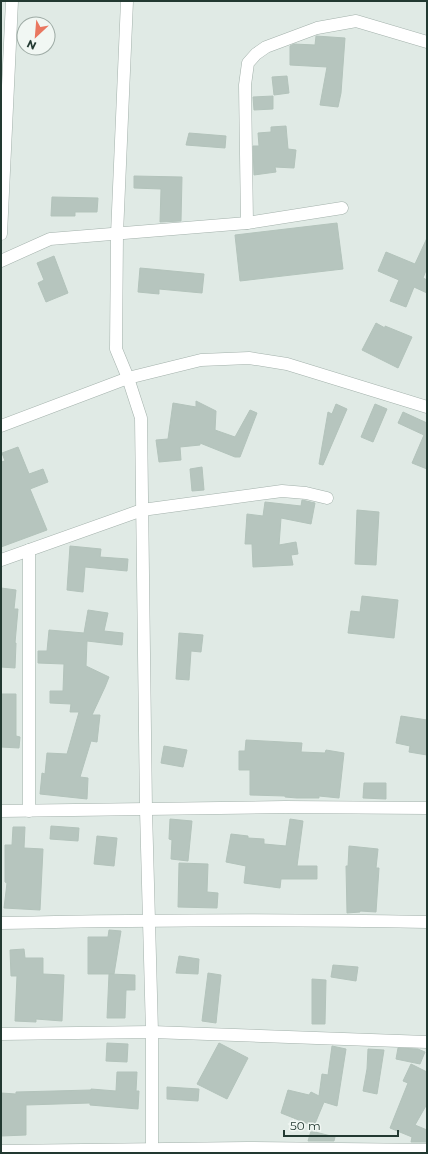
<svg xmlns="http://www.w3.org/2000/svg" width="428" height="1154" viewBox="0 0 428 1154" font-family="Montserrat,sans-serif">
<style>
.building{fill:#b6c5be;stroke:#b3c3bb}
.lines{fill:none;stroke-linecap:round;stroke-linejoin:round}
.street-casing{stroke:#a3b1ab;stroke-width:13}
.street{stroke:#fff;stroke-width:12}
</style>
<rect width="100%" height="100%" fill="#e0eae5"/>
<g class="building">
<polygon points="316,36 345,38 341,93 338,107 320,105 327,67 290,65 290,46 294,44 315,45"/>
<polygon points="287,76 289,93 274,95 272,77"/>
<polygon points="273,96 273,109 254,110 253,97"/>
<polygon points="286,126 288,149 296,150 294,168 275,167 276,172 254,175 253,146 259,146 258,133 271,132 271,127"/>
<polygon points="189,133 226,136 225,148 186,145"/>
<polygon points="134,176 182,177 181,221 160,222 161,189 134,188"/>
<polygon points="52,197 98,198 97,212 75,212 75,216 51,216"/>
<polygon points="337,223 343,269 240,281 235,235"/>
<polygon points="427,238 427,268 423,278 427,280 427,293 414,287 406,307 390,301 399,280 378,271 386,252 415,264"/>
<polygon points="54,256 68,293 46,302 38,283 44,280 37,263"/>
<polygon points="140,268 204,274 202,293 159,289 159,294 138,292"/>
<polygon points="376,323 385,328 385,326 412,337 398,368 362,350"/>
<polygon points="196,401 216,411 215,430 235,437 250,410 257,413 240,457 235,457 200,443 200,445 180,447 181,460 159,462 156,440 168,439 173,403 196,407"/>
<polygon points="336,404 347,409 323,465 319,464 328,412 332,414"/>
<polygon points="375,404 387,409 373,442 361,437"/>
<polygon points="403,412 427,423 427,469 412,463 424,435 398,423"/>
<polygon points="18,447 29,474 43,469 48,482 30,489 47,530 1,547 1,462 5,461 2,453"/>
<polygon points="202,467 204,490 192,491 190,469"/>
<polygon points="302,500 315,503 311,524 281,518 279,545 296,542 298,554 291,555 293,565 253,567 252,544 245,544 247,514 263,516 265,502 301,506"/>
<polygon points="357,510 379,512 376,565 355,564"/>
<polygon points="70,546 101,549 100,557 128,559 127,571 85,567 83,592 67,590"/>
<polygon points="1,588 16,590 14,609 18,609 15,643 16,643 15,668 1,667"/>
<polygon points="362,596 398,600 394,638 348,633 351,611 360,612"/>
<polygon points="88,610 108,613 104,631 123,633 122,645 87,641 86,666 109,677 105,687 92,715 100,715 97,742 91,741 80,777 88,778 87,799 40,794 42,773 45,774 47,753 67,754 79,712 70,712 71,704 50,703 50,691 63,691 64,664 38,663 38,651 47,651 49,630 84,633"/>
<polygon points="179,633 203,635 201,652 191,651 189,680 176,679"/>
<polygon points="1,694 16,694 16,736 20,737 19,748 1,747"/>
<polygon points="401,716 427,720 427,755 409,752 410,746 396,743"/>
<polygon points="246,740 302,743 301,752 325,753 326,750 344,753 339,798 319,796 319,798 297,798 285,797 285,796 250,795 250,770 239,770 239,751 245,751"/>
<polygon points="164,746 187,750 183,767 161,763"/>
<polygon points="364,783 386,783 386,799 363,798"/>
<polygon points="170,819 192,821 188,861 171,859 172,840 169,839"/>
<polygon points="290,819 303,821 297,866 317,866 317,879 281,879 280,888 244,883 246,866 226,862 231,834 248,836 248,838 264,839 264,844 286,846"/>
<polygon points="51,826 79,828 78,841 50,839"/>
<polygon points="13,827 25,827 24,848 43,849 40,910 4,908 7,883 5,882 5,845 12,845"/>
<polygon points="97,836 117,838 114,866 94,864"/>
<polygon points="349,846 378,849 376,868 379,868 376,912 360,911 360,912 347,913 346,866 348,866"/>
<polygon points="179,863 208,864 207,892 218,893 217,908 178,907"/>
<polygon points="109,930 121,931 114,974 88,974 88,937 108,937"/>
<polygon points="24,949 25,958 43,958 43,974 64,975 62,1021 36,1019 36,1022 15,1021 17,976 11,976 10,950"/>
<polygon points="179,956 199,959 198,974 176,973"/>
<polygon points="333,965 358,967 356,981 331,977"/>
<polygon points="208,973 221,975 216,1023 202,1021"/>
<polygon points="109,974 135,975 135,990 126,990 125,1018 107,1018"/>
<polygon points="312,979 326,980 325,1024 312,1024"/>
<polygon points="107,1043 128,1044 127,1062 106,1061"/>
<polygon points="219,1043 248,1058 227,1099 197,1084"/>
<polygon points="332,1046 346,1049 337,1106 324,1102 314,1126 281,1113 288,1090 309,1095 311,1092 319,1096 322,1074 328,1075"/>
<polygon points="398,1048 418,1049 425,1052 420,1064 396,1059"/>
<polygon points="368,1049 384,1050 377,1094 363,1091 367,1069"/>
<polygon points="411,1064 427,1072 427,1104 415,1125 427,1130 427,1142 411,1142 412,1137 390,1128 408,1083 403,1081"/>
<polygon points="117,1072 137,1072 136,1091 139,1091 138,1109 90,1105 90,1103 26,1105 26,1135 1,1136 1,1093 16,1094 16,1092 91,1090 91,1089 116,1091"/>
<polygon points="167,1087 199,1089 198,1101 167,1099"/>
<polygon points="311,1131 335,1137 334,1141 308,1141"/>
</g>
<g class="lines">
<g class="street-casing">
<g id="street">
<polyline points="127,1 117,234 116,349 128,378 141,418 146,810 152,1032 152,1153"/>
<polyline points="247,223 245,85 248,63 256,54 266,47 317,28 356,21 427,42"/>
<polyline points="1,234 12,1"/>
<polyline points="1,261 50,239 247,223 342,208"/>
<polyline points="1,426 128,378 201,360 249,358 287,364 427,407"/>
<polyline points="1,560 142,510 282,491 306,493 327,498"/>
<polyline points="1,811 285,807 427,808"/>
<polyline points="29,811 29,550"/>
<path d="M1,923C143,920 285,919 427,922"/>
<polyline points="1,1034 152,1032 427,1042"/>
<polyline points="1,1151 247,1148 427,1150"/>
</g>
</g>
<use href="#street" class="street"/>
</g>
<rect width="428" height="1154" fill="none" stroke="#223931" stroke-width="4"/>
<g transform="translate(36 36) rotate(206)"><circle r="19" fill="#f1f7f3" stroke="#9eaba5"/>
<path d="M0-3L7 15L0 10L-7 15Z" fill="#e97760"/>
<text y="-6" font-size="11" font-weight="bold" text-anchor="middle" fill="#223931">N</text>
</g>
<path d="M284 1130v6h114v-6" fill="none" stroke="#223931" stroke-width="2"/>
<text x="290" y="1130" font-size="12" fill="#223931" stroke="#f1f7f3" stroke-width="3" paint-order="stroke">50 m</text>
</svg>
